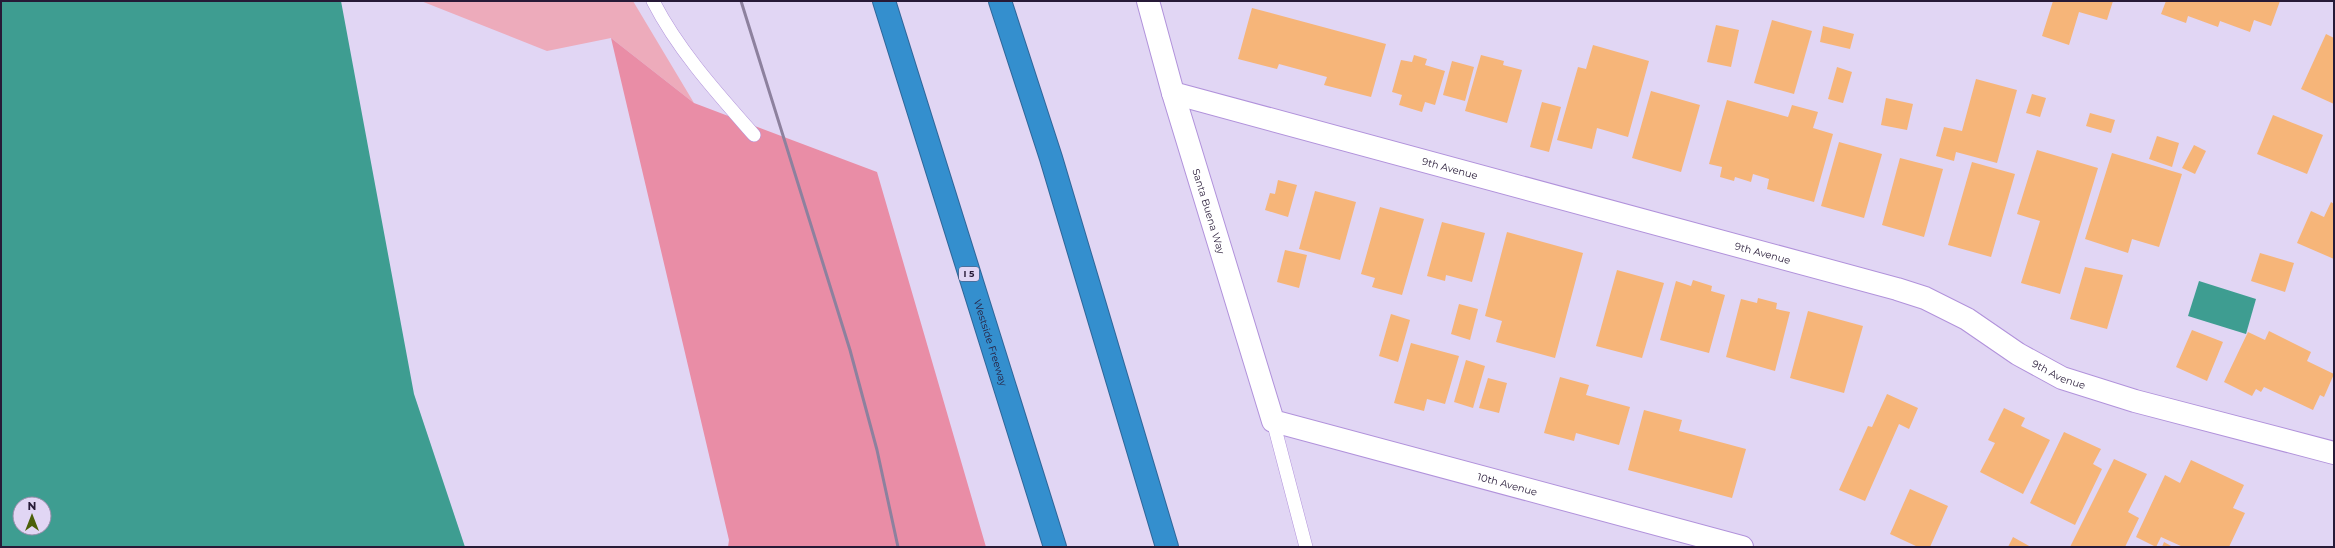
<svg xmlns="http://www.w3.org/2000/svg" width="2335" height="548" viewBox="0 0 2335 548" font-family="Montserrat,sans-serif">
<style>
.green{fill:#edabbb}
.forest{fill:#e98da6}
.water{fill:#3e9d91;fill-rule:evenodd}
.building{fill:#f6b579}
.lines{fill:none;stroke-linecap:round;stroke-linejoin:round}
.lane-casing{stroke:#b192db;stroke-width:14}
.street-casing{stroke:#b192db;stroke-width:24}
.highway-casing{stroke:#2f6699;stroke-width:24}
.lane{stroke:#fff;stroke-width:13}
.street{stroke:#fff;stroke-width:22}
.highway{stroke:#348fce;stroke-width:22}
.rail{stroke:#8d819e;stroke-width:3}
.labels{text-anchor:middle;stroke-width:3.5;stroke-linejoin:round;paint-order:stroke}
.shield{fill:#e1d6f4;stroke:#5f5270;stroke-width:1}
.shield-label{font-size:9px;font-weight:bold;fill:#271a37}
.street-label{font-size:10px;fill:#271a37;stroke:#e1d6f4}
</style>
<rect width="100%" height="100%" fill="#e1d6f4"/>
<polygon class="green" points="421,1 633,1 694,103 611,38 547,51"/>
<polygon class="forest" points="611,38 694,103 877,172 986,547 728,547 729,540"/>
<g class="water">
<path d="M1,1H341L414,394L465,547H1ZM20,504H44V528H20Z"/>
<polygon points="2199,281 2256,299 2246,334 2188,316"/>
</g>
<g class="building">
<polygon points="2053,1 2113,1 2107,20 2079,12 2069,45 2042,36"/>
<polygon points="2166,1 2280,1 2271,26 2254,20 2250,32 2220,21 2218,27 2188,16 2186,23 2161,14"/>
<polygon points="1252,8 1386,44 1371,97 1324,85 1327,77 1279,64 1277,69 1238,59"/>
<polygon points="1772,20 1812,31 1794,94 1754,83"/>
<polygon points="1716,25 1739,30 1731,67 1707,62"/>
<polygon points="1823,26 1854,34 1850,49 1820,42"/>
<polygon points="2326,34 2334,38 2334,104 2301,89"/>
<polygon points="1593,45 1649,61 1628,137 1597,128 1592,149 1557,140 1578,67 1586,69"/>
<polygon points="1414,55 1427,59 1425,65 1445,71 1435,105 1425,102 1422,112 1399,105 1402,95 1392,92 1401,60 1412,62"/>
<polygon points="1481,55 1504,61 1503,65 1522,70 1507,123 1465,111"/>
<polygon points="1452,61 1474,67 1465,101 1443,95"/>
<polygon points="1837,67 1852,72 1843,103 1828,99"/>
<polygon points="1976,79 2017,90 1997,163 1956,152 1954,161 1936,156 1944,127 1962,131"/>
<polygon points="1651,91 1700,105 1681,172 1632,158"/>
<polygon points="2032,94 2046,98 2040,117 2026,113"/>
<polygon points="1886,98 1913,104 1907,130 1881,125"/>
<polygon points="1727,100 1788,117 1792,105 1818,112 1813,128 1833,134 1814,202 1767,189 1769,179 1753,174 1751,182 1735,177 1734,181 1720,177 1722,167 1709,164"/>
<polygon points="1542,102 1561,107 1549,152 1530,147"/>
<polygon points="2090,113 2115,120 2111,133 2086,126"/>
<polygon points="2273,115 2323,135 2307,174 2257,154"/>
<polygon points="2157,136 2179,143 2172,167 2149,159"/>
<polygon points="1839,142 1882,154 1864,218 1821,206"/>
<polygon points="2194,145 2206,151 2195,174 2182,168"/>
<polygon points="2037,150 2098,168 2060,294 2021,283 2040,221 2017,214"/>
<polygon points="2112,153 2182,174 2159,247 2132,239 2128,253 2085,239"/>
<polygon points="1900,158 1943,169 1924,237 1882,225"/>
<polygon points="1972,162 2015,174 1991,257 1948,245"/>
<polygon points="1278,180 1297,185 1288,217 1265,210 1270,193 1275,194"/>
<polygon points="1315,191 1356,202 1340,260 1299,249"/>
<polygon points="2331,202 2334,204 2334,259 2297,243 2311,211 2324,217"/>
<polygon points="1380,207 1424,219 1402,295 1372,287 1375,278 1361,274"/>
<polygon points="1442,222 1485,233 1472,282 1446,275 1445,281 1427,276"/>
<polygon points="1507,232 1583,253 1555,358 1496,342 1502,321 1485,316"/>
<polygon points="1285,250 1307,255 1299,288 1277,282"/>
<polygon points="2260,253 2294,263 2285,292 2251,281"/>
<polygon points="2085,267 2123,275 2107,329 2070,319"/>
<polygon points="1617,270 1664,283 1642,358 1596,346"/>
<polygon points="1693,280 1712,286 1711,291 1725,295 1709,353 1660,340 1676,281 1691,286"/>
<polygon points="1758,298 1777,303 1776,309 1790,312 1775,371 1726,357 1741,299 1757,303"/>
<polygon points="1459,304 1478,309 1470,340 1451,334"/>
<polygon points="1808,311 1863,326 1844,393 1790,378"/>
<polygon points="1391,314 1410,320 1398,362 1379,356"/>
<polygon points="2192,330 2223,342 2207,381 2176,367"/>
<polygon points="2269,331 2311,352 2307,361 2334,374 2324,397 2320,395 2313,410 2264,387 2261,392 2256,389 2252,396 2224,382 2248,332 2265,340"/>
<polygon points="1411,343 1459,356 1445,404 1427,399 1424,411 1394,403"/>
<polygon points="1466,360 1485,366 1473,408 1454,402"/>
<polygon points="1560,377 1589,385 1586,395 1630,407 1619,445 1576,433 1574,441 1544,433"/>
<polygon points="1488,378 1507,383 1499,413 1479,408"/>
<polygon points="1887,394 1918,408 1909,429 1899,424 1865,501 1839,490 1868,426 1872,427"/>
<polygon points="2004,408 2025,418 2021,426 2050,440 2023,494 1980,472 1995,443 1988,440"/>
<polygon points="1644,410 1682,420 1679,431 1746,449 1732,498 1628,470"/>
<polygon points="2064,432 2101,449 2093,464 2102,469 2075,525 2030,503"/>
<polygon points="2114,459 2147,474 2128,512 2139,518 2125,547 2070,547"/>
<polygon points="2191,460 2244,485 2233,508 2245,513 2229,547 2183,547 2161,537 2156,547 2136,537 2165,475 2180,483"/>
<polygon points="1910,489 1948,506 1930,547 1918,547 1890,534"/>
<polygon points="2013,537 2031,547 2008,547"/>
<polygon points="2164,542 2173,547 2162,547"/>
</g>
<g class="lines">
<g class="lane-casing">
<g id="lane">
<path d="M653,1C678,50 717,93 754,135"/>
<polyline points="1273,421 1306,547"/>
</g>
</g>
<g class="street-casing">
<g id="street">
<path id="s1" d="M1148,1L1173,93L1273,421L1742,547"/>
<path id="s2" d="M1173,93L1897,289L1925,298L1967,319L2018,354L2062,378L2135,401L2334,453"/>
</g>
</g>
<g class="highway-casing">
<g id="highway">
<path id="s3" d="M884,1L1055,547"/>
<polyline points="1000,1 1051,158 1167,547"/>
</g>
</g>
<use href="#lane" class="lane"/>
<use href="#street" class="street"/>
<use href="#highway" class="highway"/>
<polyline class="rail" points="741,1 850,350 877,450 898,547"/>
</g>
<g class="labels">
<rect class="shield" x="959" y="267" width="20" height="14" rx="3"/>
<g class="shield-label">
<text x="969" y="277">I 5</text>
</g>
<g class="street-label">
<text dy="4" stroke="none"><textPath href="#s2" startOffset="287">9th Avenue</textPath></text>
<text dy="4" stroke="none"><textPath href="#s1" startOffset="219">Santa Buena Way</textPath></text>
<text dy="4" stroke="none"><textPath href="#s2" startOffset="611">9th Avenue</textPath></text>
<text dy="4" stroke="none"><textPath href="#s3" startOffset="358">Westside Freeway</textPath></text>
<text dy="4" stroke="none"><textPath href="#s2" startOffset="934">9th Avenue</textPath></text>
<text dy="4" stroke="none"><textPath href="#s1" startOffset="681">10th Avenue</textPath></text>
</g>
</g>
<rect width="2335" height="548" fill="none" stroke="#271a37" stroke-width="4"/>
<g transform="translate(32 516)"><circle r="19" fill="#e1d6f4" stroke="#978ba8"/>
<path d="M0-3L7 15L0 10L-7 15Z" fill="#4c6009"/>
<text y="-6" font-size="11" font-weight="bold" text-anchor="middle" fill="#271a37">N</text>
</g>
</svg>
